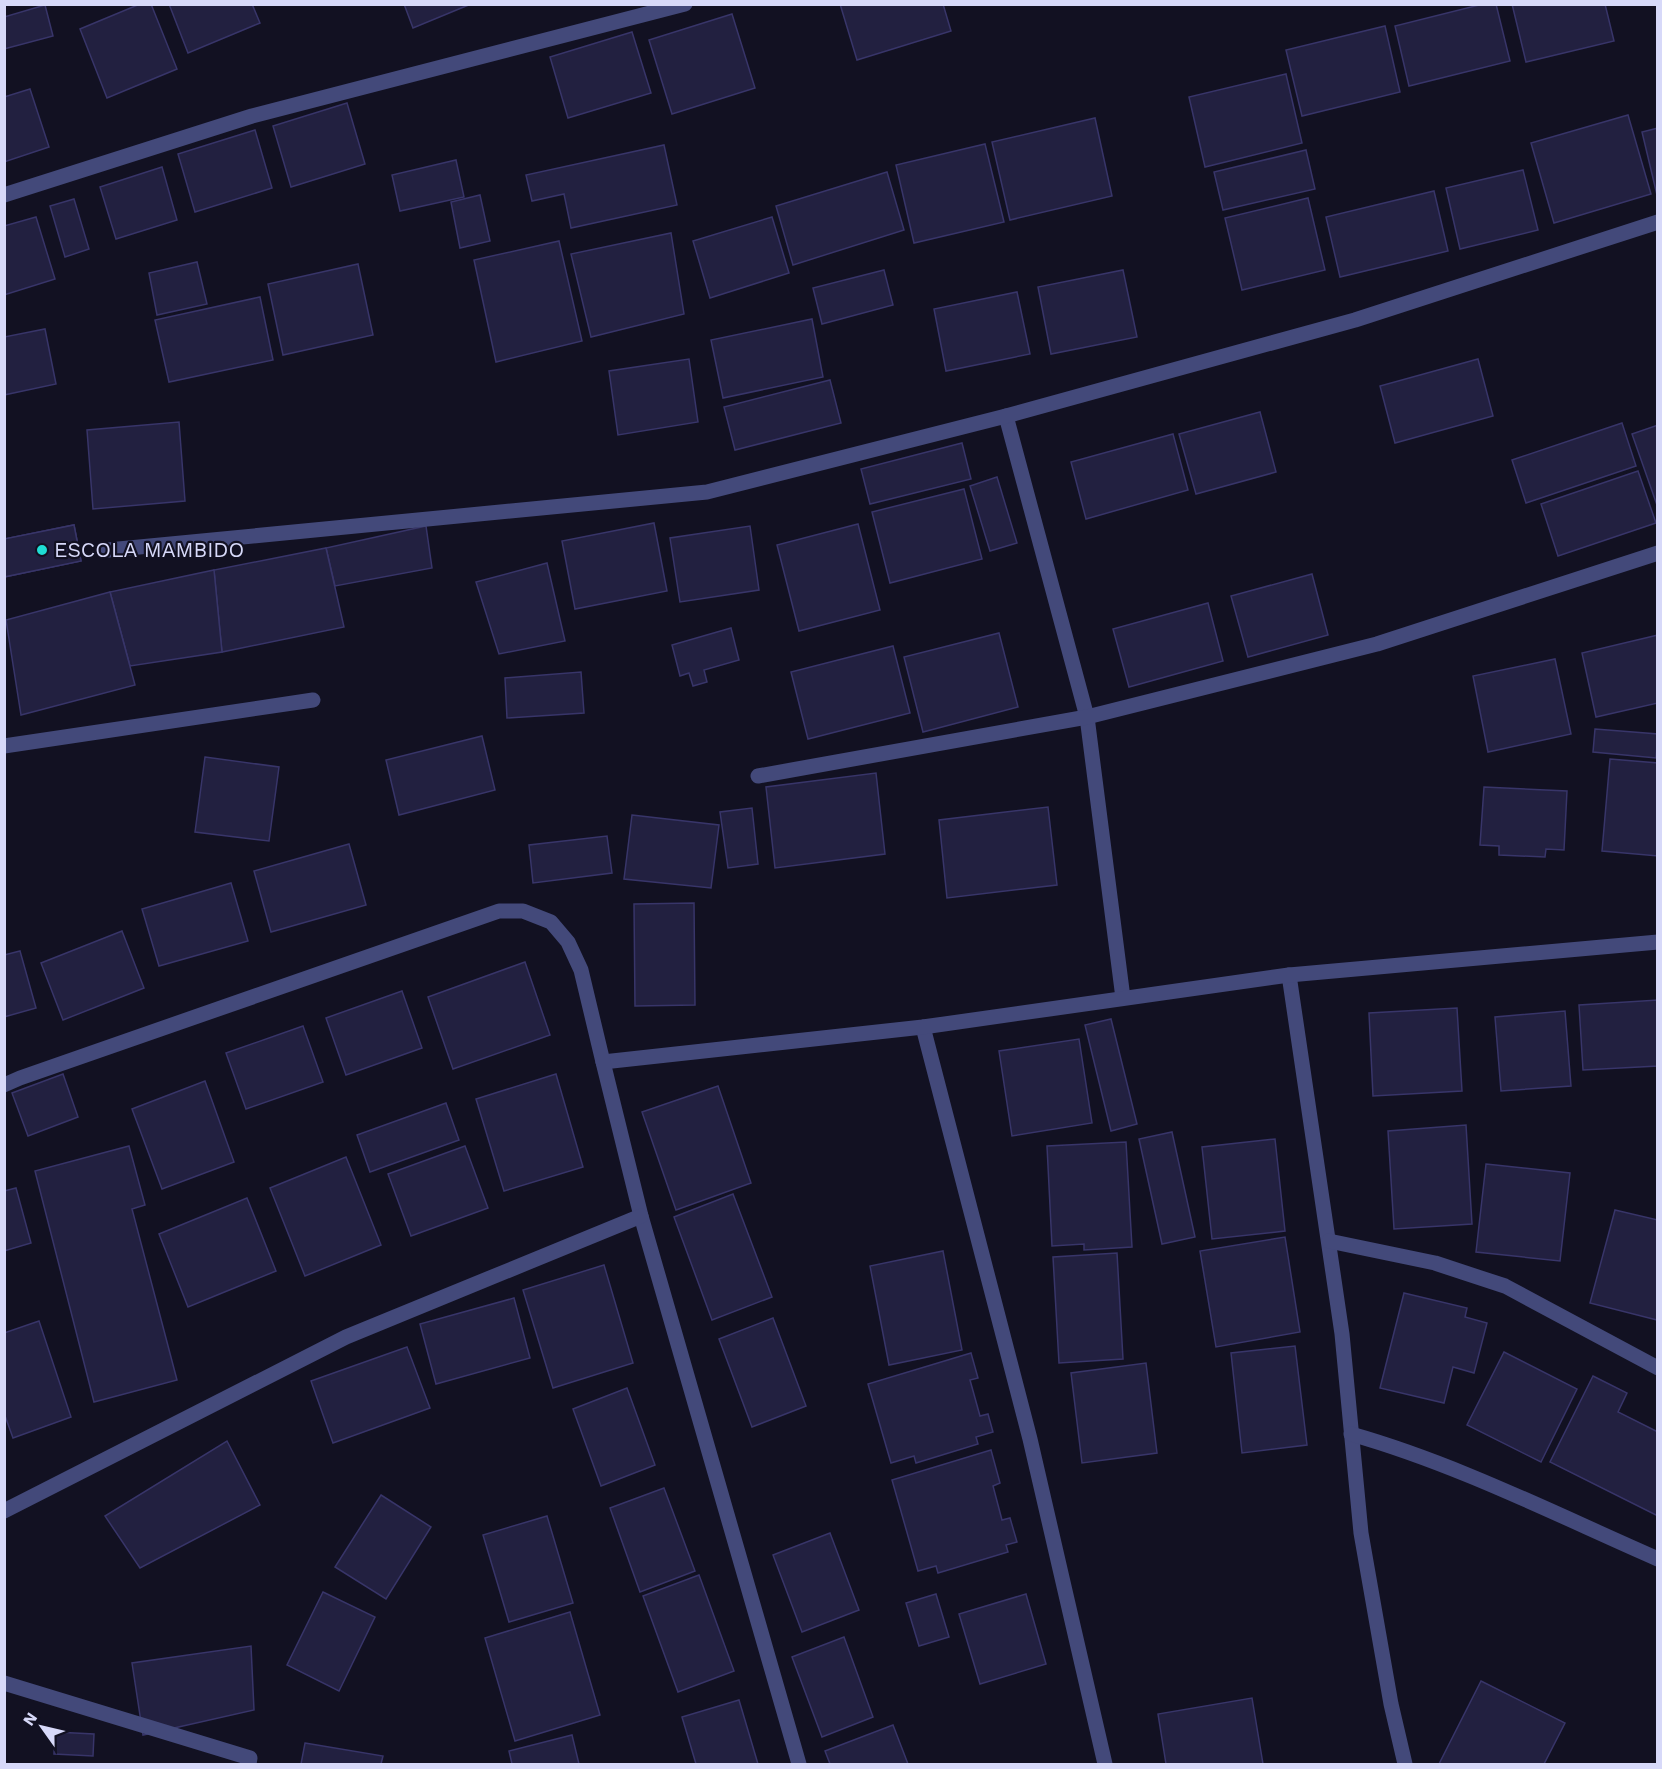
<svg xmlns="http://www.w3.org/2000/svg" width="1662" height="1769" viewBox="0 0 1662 1769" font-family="'Work Sans',sans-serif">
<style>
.building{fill:#222040;stroke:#383569;stroke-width:1.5}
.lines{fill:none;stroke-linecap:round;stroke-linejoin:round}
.minor{stroke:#43497a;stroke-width:15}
.poi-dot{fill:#1fddd4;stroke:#121122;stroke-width:2}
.labels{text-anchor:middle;stroke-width:4.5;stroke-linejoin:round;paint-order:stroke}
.poi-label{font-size:21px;fill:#d7d9f9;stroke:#121122;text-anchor:start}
</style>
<rect width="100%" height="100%" fill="#121122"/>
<g class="building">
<polygon points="140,4 151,4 177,69 107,98 80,29"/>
<polygon points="169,4 252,4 260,23 188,53"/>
<polygon points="404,4 471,4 413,28"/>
<polygon points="840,4 943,4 951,31 857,60"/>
<polygon points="1483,4 1496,4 1510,61 1409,86 1395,26"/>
<polygon points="1512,4 1605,4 1614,41 1526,62"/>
<polygon points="45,5 53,36 4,49 4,17"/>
<polygon points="732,14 755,88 672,114 649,40"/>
<polygon points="1385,26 1400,92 1302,116 1286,50"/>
<polygon points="632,32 651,93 568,118 550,57"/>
<polygon points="1286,74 1302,143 1205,167 1189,97"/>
<polygon points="30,89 49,147 4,162 4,97"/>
<polygon points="347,103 365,164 291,187 273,126"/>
<polygon points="1628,115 1651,194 1554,223 1531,143"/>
<polygon points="1095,118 1112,196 1010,220 992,142"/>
<polygon points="1658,128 1658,195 1657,195 1642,132"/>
<polygon points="255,130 272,188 195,212 178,154"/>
<polygon points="985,144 1004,222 914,243 896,165"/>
<polygon points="664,145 677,205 571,228 564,194 532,201 526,175"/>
<polygon points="1306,150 1315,189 1223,210 1214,172"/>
<polygon points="456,160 464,197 400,211 392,175"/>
<polygon points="162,167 177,220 116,239 100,187"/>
<polygon points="1523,170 1538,230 1460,249 1446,188"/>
<polygon points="887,172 904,230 793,265 776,206"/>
<polygon points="1434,191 1448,251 1340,277 1326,217"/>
<polygon points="480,195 490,241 460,248 451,202"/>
<polygon points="1308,198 1325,270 1242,290 1225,218"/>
<polygon points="74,199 89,249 65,257 50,206"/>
<polygon points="36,217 55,279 4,295 4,226"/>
<polygon points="772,217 789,273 710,298 693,241"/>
<polygon points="671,233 684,314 591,337 571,254"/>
<polygon points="559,241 582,341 496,362 474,260"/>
<polygon points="197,262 207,304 157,315 149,273"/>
<polygon points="358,264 373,335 283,355 268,284"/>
<polygon points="884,270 893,305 822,324 813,288"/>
<polygon points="1123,270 1137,337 1051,354 1038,287"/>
<polygon points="1017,292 1030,354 946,371 934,309"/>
<polygon points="260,297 273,360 169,382 155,320"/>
<polygon points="812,319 823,377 723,398 711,340"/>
<polygon points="45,329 56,384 4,395 4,337"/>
<polygon points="689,359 698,422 618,435 609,371"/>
<polygon points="1478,359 1493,416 1395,443 1380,386"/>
<polygon points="830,380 841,423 735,450 724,407"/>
<polygon points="1260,412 1276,472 1196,494 1179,434"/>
<polygon points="179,422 185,501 93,509 87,430"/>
<polygon points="1622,423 1636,466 1526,503 1512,460"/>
<polygon points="1658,425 1658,508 1632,434"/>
<polygon points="1173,434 1188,490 1086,519 1071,462"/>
<polygon points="962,443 971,479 870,504 861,469"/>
<polygon points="1638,471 1656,523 1558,556 1541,504"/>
<polygon points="997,477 1017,543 990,551 970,486"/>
<polygon points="964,489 982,559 890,583 872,512"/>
<polygon points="654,523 667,591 575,609 562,541"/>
<polygon points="858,524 880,610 799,631 777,545"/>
<polygon points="74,525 81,561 4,577 4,539"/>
<polygon points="74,525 81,561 4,577 4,539"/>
<polygon points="426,526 432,568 335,586 326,548"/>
<polygon points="750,526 759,590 680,602 670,538"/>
<polygon points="326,548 344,627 222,652 214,570"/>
<polygon points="547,563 565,641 499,654 476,582"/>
<polygon points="214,570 222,652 130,666 110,592"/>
<polygon points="1312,574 1328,635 1248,657 1231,596"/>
<polygon points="110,592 135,685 21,715 6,620"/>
<polygon points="1208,603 1223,661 1129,687 1113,629"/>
<polygon points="731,628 739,660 704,670 707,682 693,686 689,673 680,676 672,645"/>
<polygon points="999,633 1018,707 923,732 904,657"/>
<polygon points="1658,635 1658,703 1596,717 1582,653"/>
<polygon points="893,646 910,713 808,739 791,672"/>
<polygon points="1555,659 1571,734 1488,752 1473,676"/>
<polygon points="581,672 584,713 507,718 505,678"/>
<polygon points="1595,729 1658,734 1656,758 1593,752"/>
<polygon points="482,736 495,790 399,815 386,760"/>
<polygon points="205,757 279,767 269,841 195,832"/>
<polygon points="1610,759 1658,763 1658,856 1602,851"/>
<polygon points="876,773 885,854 775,868 766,787"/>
<polygon points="1484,787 1567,791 1564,850 1546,849 1545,857 1499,855 1499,846 1480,845"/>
<polygon points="1048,807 1057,885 947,898 939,820"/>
<polygon points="752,808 758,864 728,868 720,812"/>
<polygon points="632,815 719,825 711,888 624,879"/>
<polygon points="607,836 612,873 533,883 529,845"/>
<polygon points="349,844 366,905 271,932 254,871"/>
<polygon points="231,883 248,941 159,966 142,909"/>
<polygon points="694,903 695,1005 635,1006 634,904"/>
<polygon points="122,931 144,988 63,1020 41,963"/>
<polygon points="20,951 36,1008 4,1017 4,955"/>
<polygon points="525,962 550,1035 453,1069 428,997"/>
<polygon points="402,991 422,1048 346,1075 326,1018"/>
<polygon points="1658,1000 1658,1066 1583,1070 1579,1005"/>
<polygon points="1457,1008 1462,1091 1373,1096 1369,1013"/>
<polygon points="1565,1011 1571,1086 1501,1091 1495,1017"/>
<polygon points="1111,1019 1137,1124 1111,1131 1085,1025"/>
<polygon points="303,1026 323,1082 246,1109 226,1053"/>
<polygon points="1079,1039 1092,1123 1012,1136 999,1051"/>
<polygon points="63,1074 78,1117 28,1136 12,1093"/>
<polygon points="556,1074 583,1167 504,1191 476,1099"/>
<polygon points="205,1081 234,1162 162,1189 132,1109"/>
<polygon points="718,1086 751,1183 676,1210 642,1112"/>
<polygon points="446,1103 459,1140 370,1172 357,1135"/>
<polygon points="1466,1125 1472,1224 1394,1229 1388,1131"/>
<polygon points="1172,1132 1195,1237 1162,1244 1139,1139"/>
<polygon points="1275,1139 1285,1231 1212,1239 1202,1147"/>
<polygon points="1126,1142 1132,1247 1084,1250 1084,1244 1052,1246 1047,1146"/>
<polygon points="129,1146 145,1205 132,1209 177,1380 94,1402 35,1171"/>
<polygon points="465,1146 488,1208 411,1236 388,1174"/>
<polygon points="346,1157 381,1245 305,1276 270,1188"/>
<polygon points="1486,1164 1570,1173 1560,1261 1476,1252"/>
<polygon points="16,1188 31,1243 4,1251 4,1191"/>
<polygon points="733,1194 772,1297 712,1320 674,1217"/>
<polygon points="247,1198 276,1271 188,1307 159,1234"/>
<polygon points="1615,1210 1658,1220 1657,1320 1590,1303"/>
<polygon points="1285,1237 1300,1332 1216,1347 1200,1251"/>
<polygon points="943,1251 962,1350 889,1365 870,1266"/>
<polygon points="1117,1253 1123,1359 1059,1363 1053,1257"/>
<polygon points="604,1265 633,1363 553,1388 523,1290"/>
<polygon points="1404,1293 1467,1308 1465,1317 1487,1323 1474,1373 1453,1367 1444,1403 1380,1388"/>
<polygon points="514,1298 530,1358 436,1384 420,1324"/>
<polygon points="773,1318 806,1406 752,1427 719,1339"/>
<polygon points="39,1321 71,1417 13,1438 4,1413 4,1333"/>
<polygon points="1295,1346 1307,1445 1242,1453 1231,1353"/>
<polygon points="407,1347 430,1408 333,1443 311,1381"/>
<polygon points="1504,1352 1577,1389 1541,1462 1467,1425"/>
<polygon points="971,1353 978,1378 970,1380 980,1416 988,1414 993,1432 976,1437 978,1444 916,1463 914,1456 891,1463 868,1384"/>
<polygon points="1146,1363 1157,1453 1082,1463 1071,1373"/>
<polygon points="1593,1376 1627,1393 1618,1412 1658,1432 1658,1516 1550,1462"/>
<polygon points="627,1388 655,1465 601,1486 573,1409"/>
<polygon points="227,1441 260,1505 140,1568 105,1516"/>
<polygon points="991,1450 1000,1483 993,1486 1002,1520 1010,1518 1017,1542 1006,1545 1008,1552 938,1573 936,1566 918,1571 892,1480"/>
<polygon points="664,1488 695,1571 640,1592 610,1508"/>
<polygon points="381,1495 431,1527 386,1599 335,1567"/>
<polygon points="547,1516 573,1603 509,1622 483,1535"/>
<polygon points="830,1533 859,1610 802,1632 773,1555"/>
<polygon points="699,1575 734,1671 678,1692 643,1596"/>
<polygon points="323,1592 375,1617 339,1691 287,1665"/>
<polygon points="936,1594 949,1637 919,1646 906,1603"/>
<polygon points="1026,1594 1046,1664 980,1684 959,1614"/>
<polygon points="570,1612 600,1715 515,1741 485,1638"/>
<polygon points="844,1637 873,1717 822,1737 792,1657"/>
<polygon points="251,1646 254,1710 143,1735 132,1663"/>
<polygon points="1481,1681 1565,1723 1544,1764 1439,1764"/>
<polygon points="1252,1698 1263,1764 1166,1764 1158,1714"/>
<polygon points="739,1700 758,1764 696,1764 682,1717"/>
<polygon points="893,1725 908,1764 830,1764 825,1751"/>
<polygon points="55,1732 94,1734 93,1756 54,1754"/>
<polygon points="572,1735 579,1764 512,1764 509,1751"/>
<polygon points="305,1743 383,1756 381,1764 301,1764"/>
</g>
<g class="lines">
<g class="minor">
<polyline points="4,195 252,116 685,4"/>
<polyline points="1006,416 1087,717 1123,998"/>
<polyline points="108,550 707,492 1006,416 1355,320 1658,222"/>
<polyline points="4,746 313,700"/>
<polyline points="758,776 1087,717 1377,644 1658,553"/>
<polyline points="1289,975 1342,1334 1361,1533 1391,1704 1405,1764"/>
<polyline points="923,1027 1030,1439 1105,1764"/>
<polyline points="603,1062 923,1027 1289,975 1658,942"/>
<polyline points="4,1085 20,1078 499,911 523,911 551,922 568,942 581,970 603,1062 641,1216 799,1764"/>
<polyline points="1329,1241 1435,1263 1505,1286 1658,1368"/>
<path d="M1351,1434C1457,1464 1557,1515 1658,1559"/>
<polyline points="4,1511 346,1337 641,1216"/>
<polyline points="4,1683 250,1758 249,1764"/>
</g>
</g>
<circle class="poi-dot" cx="42" cy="550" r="6"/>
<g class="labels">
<g class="poi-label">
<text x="54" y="557">ESCOLA MAMBIDO</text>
</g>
</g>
<rect width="1662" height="1769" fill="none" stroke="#d7d9f9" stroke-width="12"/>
<g transform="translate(42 1727) rotate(304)" stroke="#121122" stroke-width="4.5" paint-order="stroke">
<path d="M0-4.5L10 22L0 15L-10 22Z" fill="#d7d9f9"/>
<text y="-9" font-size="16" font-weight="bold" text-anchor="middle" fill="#d7d9f9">N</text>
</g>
</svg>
